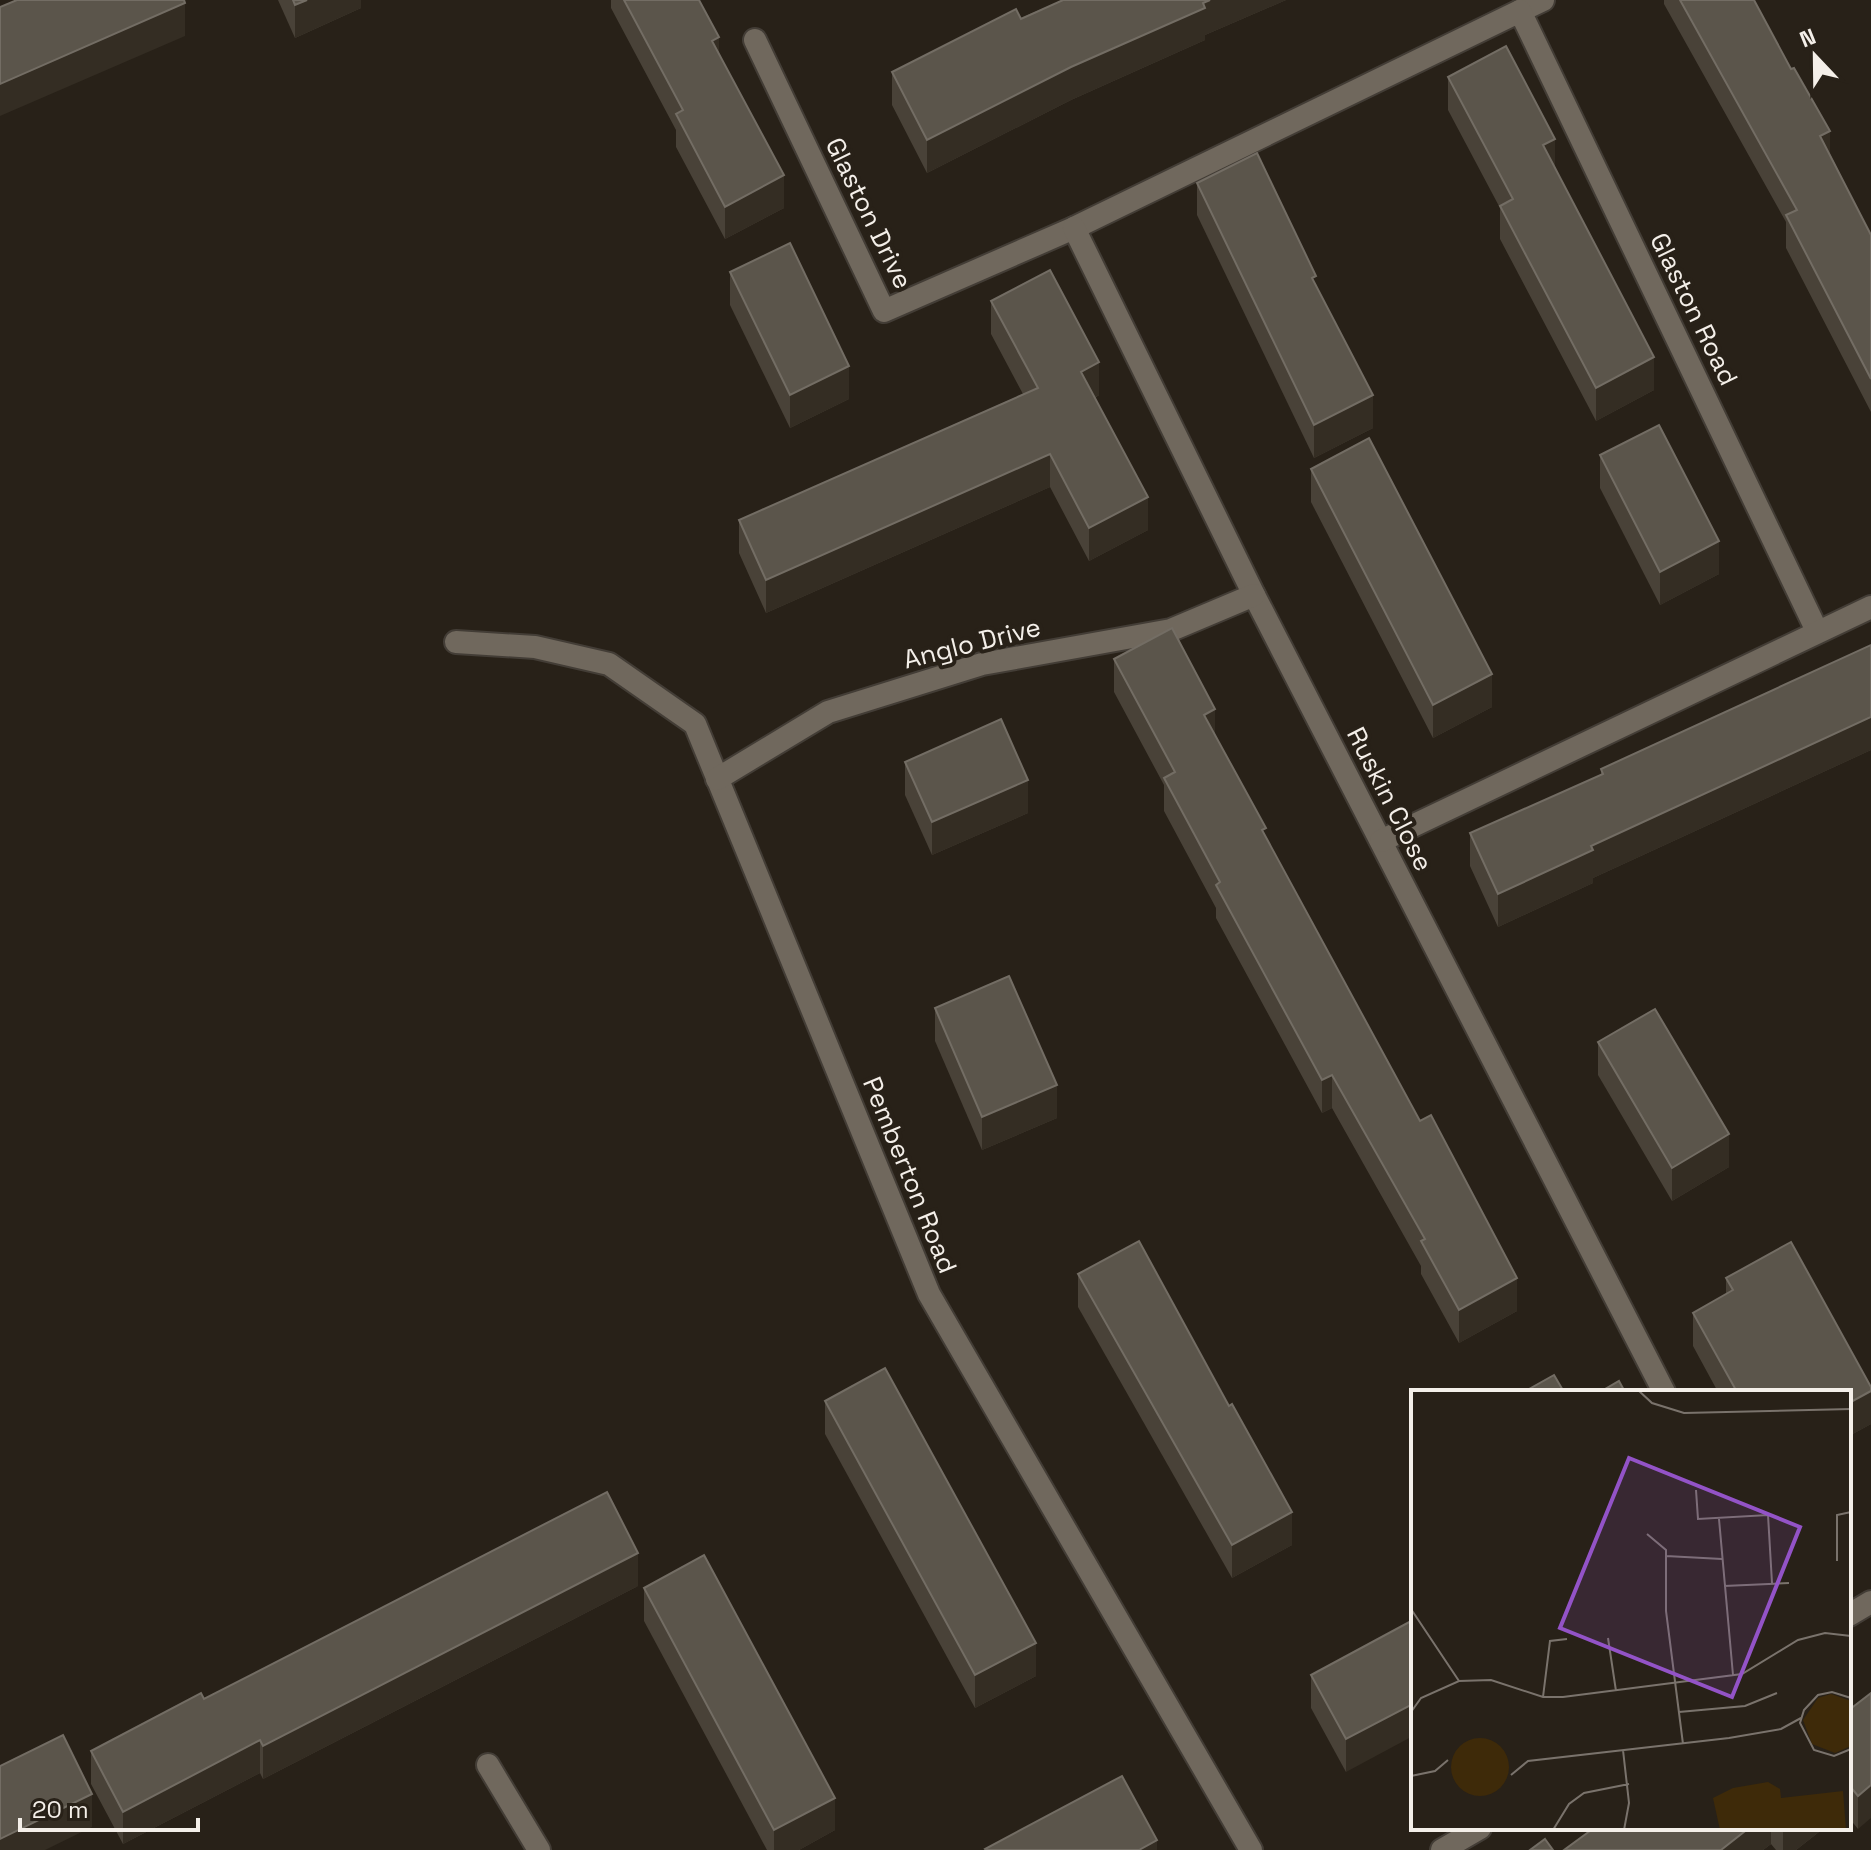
<svg xmlns="http://www.w3.org/2000/svg" width="1871" height="1850" viewBox="0 0 1871 1850" font-family="'Space Grotesk',sans-serif">
<style>
.lines{fill:none;stroke-linecap:round;stroke-linejoin:round}
.minor-casing{stroke:#433d36;stroke-width:26}
.minor{stroke:#70685d;stroke-width:22}
.wall{fill:#494238}
.shaded-wall{fill:#342d23}
.building{fill:#5b554b;stroke:#736d64;stroke-width:2}
.labels{text-anchor:middle;stroke-width:8;stroke-linejoin:round;paint-order:stroke}
.street-label{font-size:26px;fill:#f4efe9;stroke:#282118}
.inset-road{fill:none;stroke:#7a736c;stroke-width:2}
.view{fill:#9353c7;fill-opacity:0.15;stroke:#9353c7;stroke-width:4}
.inset-edge{fill:none;stroke:#f4efe9;stroke-width:4}
</style>
<rect width="100%" height="100%" fill="#282118"/>
<g class="lines">
<g class="minor-casing">
<g id="minor">
<polyline points="1520,11 1543,0"/>
<polyline points="755,40 884,311 1074,228 1520,11 1817,631"/>
<polyline points="1074,228 1254,595 1664,1392"/>
<polyline points="456,642 535,647 609,664 695,724 929,1294 1251,1850"/>
<polyline points="717,779 828,712 982,664 1171,630 1254,595"/>
<polyline points="1381,841 1871,607"/>
<polyline points="1849,1615 1871,1602"/>
<polyline points="488,1765 539,1850"/>
<polyline points="1442,1850 1480,1828"/>
</g>
</g>
<use href="#minor" class="minor"/>
</g>
<g class="wall">
<polygon points="278,0 361,0 361,8 295,38"/>
<polygon points="611,0 699,0 719,53 784,208 725,239 676,147 676,130 611,8"/>
<polygon points="1063,0 1286,0 1205,35 1205,40 1071,100 927,173 892,105 892,72"/>
<polygon points="1664,0 1754,0 1830,154 1871,235 1871,412 1786,248 1786,222 1664,4"/>
<polygon points="1448,77 1555,167 1654,390 1596,421 1500,239 1500,208 1448,110"/>
<polygon points="1197,183 1316,284 1373,428 1314,458 1197,215"/>
<polygon points="730,272 849,399 790,428 730,305"/>
<polygon points="991,301 1099,395 1095,398 1148,530 1089,561 1050,487 766,613 739,553 739,520 1023,394 991,334"/>
<polygon points="1600,455 1719,574 1660,605 1600,488"/>
<polygon points="1311,469 1492,707 1433,738 1311,502"/>
<polygon points="1871,645 1871,750 1593,878 1593,883 1498,927 1470,866 1470,833 1601,775 1601,769"/>
<polygon points="1114,659 1215,735 1266,838 1517,1311 1459,1343 1421,1274 1421,1266 1332,1108 1322,1113 1216,918 1216,908 1164,811 1164,785 1114,692"/>
<polygon points="905,762 1028,813 932,855 905,795"/>
<polygon points="935,1008 1057,1118 982,1150 935,1041"/>
<polygon points="1598,1042 1729,1167 1672,1201 1598,1075"/>
<polygon points="1791,1242 1871,1387 1871,1424 1849,1436 1849,1392 1718,1392 1693,1346 1693,1313 1726,1294 1726,1278"/>
<polygon points="1078,1274 1229,1406 1292,1545 1232,1578 1078,1307"/>
<polygon points="825,1401 1036,1676 975,1708 825,1434"/>
<polygon points="638,1586 263,1779 260,1773 123,1844 91,1784 91,1751 204,1699"/>
<polygon points="644,1588 835,1830 799,1850 767,1850 644,1621"/>
<polygon points="1413,1620 1346,1772 1311,1708 1311,1675"/>
<polygon points="1871,1693 1858,1829 1849,1818 1849,1710"/>
<polygon points="1594,1828 1824,1828 1796,1850 1776,1850 1771,1844 1763,1850 1564,1850"/>
</g>
<g class="shaded-wall">
<polygon points="307,0 361,0 361,8 295,38 295,5"/>
<polygon points="1210,0 1286,0 1205,35 1205,40 1071,100 927,173 927,140 1071,67"/>
<polygon points="185,3 185,36 0,116 0,84"/>
<polygon points="719,37 719,70 712,41"/>
<polygon points="1830,131 1830,164 1820,136"/>
<polygon points="1555,139 1555,172 1543,145"/>
<polygon points="784,175 784,208 725,239 725,207"/>
<polygon points="1654,357 1654,390 1596,421 1596,388"/>
<polygon points="1099,362 1099,395 1081,405 1081,372"/>
<polygon points="849,366 849,399 790,428 790,395"/>
<polygon points="1373,395 1373,428 1314,458 1314,425"/>
<polygon points="1050,454 1050,487 766,613 766,580"/>
<polygon points="1148,497 1148,530 1089,561 1089,528"/>
<polygon points="1719,541 1719,574 1660,605 1660,572"/>
<polygon points="1492,674 1492,707 1433,738 1433,705"/>
<polygon points="1215,709 1215,742 1204,715"/>
<polygon points="1871,717 1871,750 1593,878 1593,883 1498,927 1498,894 1591,846"/>
<polygon points="1028,780 1028,813 932,855 932,822"/>
<polygon points="1332,1075 1332,1108 1322,1113 1322,1080"/>
<polygon points="1057,1085 1057,1118 982,1150 982,1117"/>
<polygon points="1729,1134 1729,1167 1672,1201 1672,1168"/>
<polygon points="1517,1278 1517,1311 1459,1343 1459,1310"/>
<polygon points="1871,1391 1871,1424 1849,1436 1849,1403"/>
<polygon points="1292,1512 1292,1545 1232,1578 1232,1545"/>
<polygon points="638,1553 638,1586 263,1779 263,1746"/>
<polygon points="1036,1643 1036,1676 975,1708 975,1675"/>
<polygon points="1413,1704 1413,1736 1346,1772 1346,1739"/>
<polygon points="260,1740 260,1773 123,1844 123,1812"/>
<polygon points="1871,1785 1871,1818 1858,1829 1858,1796"/>
<polygon points="92,1794 92,1827 45,1850 0,1850 0,1839"/>
<polygon points="835,1798 835,1830 799,1850 774,1850 774,1830"/>
<polygon points="1749,1828 1771,1828 1771,1844 1763,1850 1721,1850"/>
<polygon points="1783,1828 1824,1828 1796,1850 1783,1850"/>
<polygon points="1157,1840 1157,1850 1139,1850"/>
</g>
<g class="building">
<polygon points="17,0 184,0 185,3 0,84 0,7"/>
<polygon points="293,0 307,0 295,5"/>
<polygon points="624,0 699,0 719,37 712,41 784,175 725,207 676,114 683,110"/>
<polygon points="1063,0 1210,0 1203,3 1205,8 1071,67 927,140 892,72 1016,9 1021,19"/>
<polygon points="1680,0 1754,0 1791,69 1794,68 1830,131 1820,136 1871,235 1871,379 1786,215 1797,210"/>
<polygon points="1506,46 1555,139 1543,145 1654,357 1596,388 1500,206 1513,199 1448,77"/>
<polygon points="1257,153 1316,276 1312,278 1373,395 1314,425 1197,183"/>
<polygon points="790,243 849,366 790,395 730,272"/>
<polygon points="1050,270 1099,362 1081,372 1148,497 1089,528 1050,454 766,580 739,520 1038,388 991,301"/>
<polygon points="1659,425 1719,541 1660,572 1600,455"/>
<polygon points="1369,438 1492,674 1433,705 1311,469"/>
<polygon points="1172,628 1215,709 1204,715 1266,828 1262,830 1420,1121 1431,1115 1517,1278 1459,1310 1421,1241 1425,1239 1332,1075 1322,1080 1216,885 1220,882 1164,778 1175,772 1114,659"/>
<polygon points="1871,645 1871,717 1591,846 1593,850 1498,894 1470,833 1603,774 1601,769"/>
<polygon points="1001,719 1028,780 932,822 905,762"/>
<polygon points="1009,976 1057,1085 982,1117 935,1008"/>
<polygon points="1655,1009 1729,1134 1672,1168 1598,1042"/>
<polygon points="1139,1241 1229,1406 1232,1404 1292,1512 1232,1545 1078,1274"/>
<polygon points="1791,1242 1871,1387 1871,1391 1849,1403 1849,1392 1737,1392 1693,1313 1733,1290 1726,1278"/>
<polygon points="885,1368 1036,1643 975,1675 825,1401"/>
<polygon points="1554,1375 1564,1392 1524,1392"/>
<polygon points="1619,1381 1625,1392 1600,1392"/>
<polygon points="607,1492 638,1553 263,1746 260,1740 123,1812 91,1751 201,1693 204,1699"/>
<polygon points="704,1555 835,1798 774,1830 644,1588"/>
<polygon points="1413,1620 1413,1704 1346,1739 1311,1675"/>
<polygon points="1871,1693 1871,1785 1858,1796 1849,1785 1849,1710"/>
<polygon points="63,1735 92,1794 0,1839 0,1766"/>
<polygon points="1122,1776 1157,1840 1139,1850 986,1850 985,1849"/>
<polygon points="1594,1828 1749,1828 1721,1850 1564,1850"/>
<polygon points="1545,1839 1553,1850 1530,1850"/>
</g>
<g class="labels">
<g class="street-label">
<text transform="translate(869 213) rotate(64)" y="9">Glaston Drive</text>
<text transform="translate(1694 309) rotate(64)" y="9">Glaston Road</text>
<text transform="translate(972 643) rotate(-14)" y="9">Anglo Drive</text>
<text transform="translate(1390 799) rotate(63)" y="9">Ruskin Close</text>
<text transform="translate(910 1175) rotate(68)" y="9">Pemberton Road</text>
</g>
</g>
<g transform="translate(1411 1390)">
<rect width="440" height="440" fill="#282118"/>
<path d="M420,304L440,311V356L424,363L401,354L392,330L407,308ZM40 377a29 29 0 1 1 58 0a29 29 0 1 1-58 0Z" fill="#3e2a09"/>
<path d="M357,392L369,399L370,408L432,401L435,440H309L302,408L322,398Z" fill="#3e2a09"/>
<path class="inset-road" d="M227,0L241,13L273,23L440,19M285,100L287,129L357,125L361,193M308,129L322,285M236,144L255,160V221L272,354M255,166L311,169M426,171V125L440,122M313,196L378,193M0,219L48,291M197,248L205,301M132,307L139,251L156,249M440,308L421,302L407,305L393,320L389,333L403,360L423,366L440,359M0,322L10,308L48,291L80,290L132,307H152L331,284L387,250L414,243L440,246M268,322L334,316L366,303M212,360L218,413L213,440M100,385L117,371L318,348L370,339L390,328M0,386L24,381L37,370M142,440L158,414L173,403L218,394"/>
<path class="view" d="M218,68L389,137L321,307L149,238Z"/>
<rect width="440" height="440" class="inset-edge"/>
</g>
<g transform="translate(1815 56) rotate(338)" stroke="#282118" stroke-width="6" paint-order="stroke">
<path d="M0-6L14 30L0 20L-14 30Z" fill="#f4efe9"/>
<text y="-12" font-size="22" font-weight="bold" text-anchor="middle" fill="#f4efe9">N</text>
</g>
<path d="M20 1818v12h178v-12" fill="none" stroke="#f4efe9" stroke-width="4"/>
<text x="32" y="1818" font-size="24" fill="#f4efe9" stroke="#282118" stroke-width="6" paint-order="stroke">20 m</text>
</svg>
